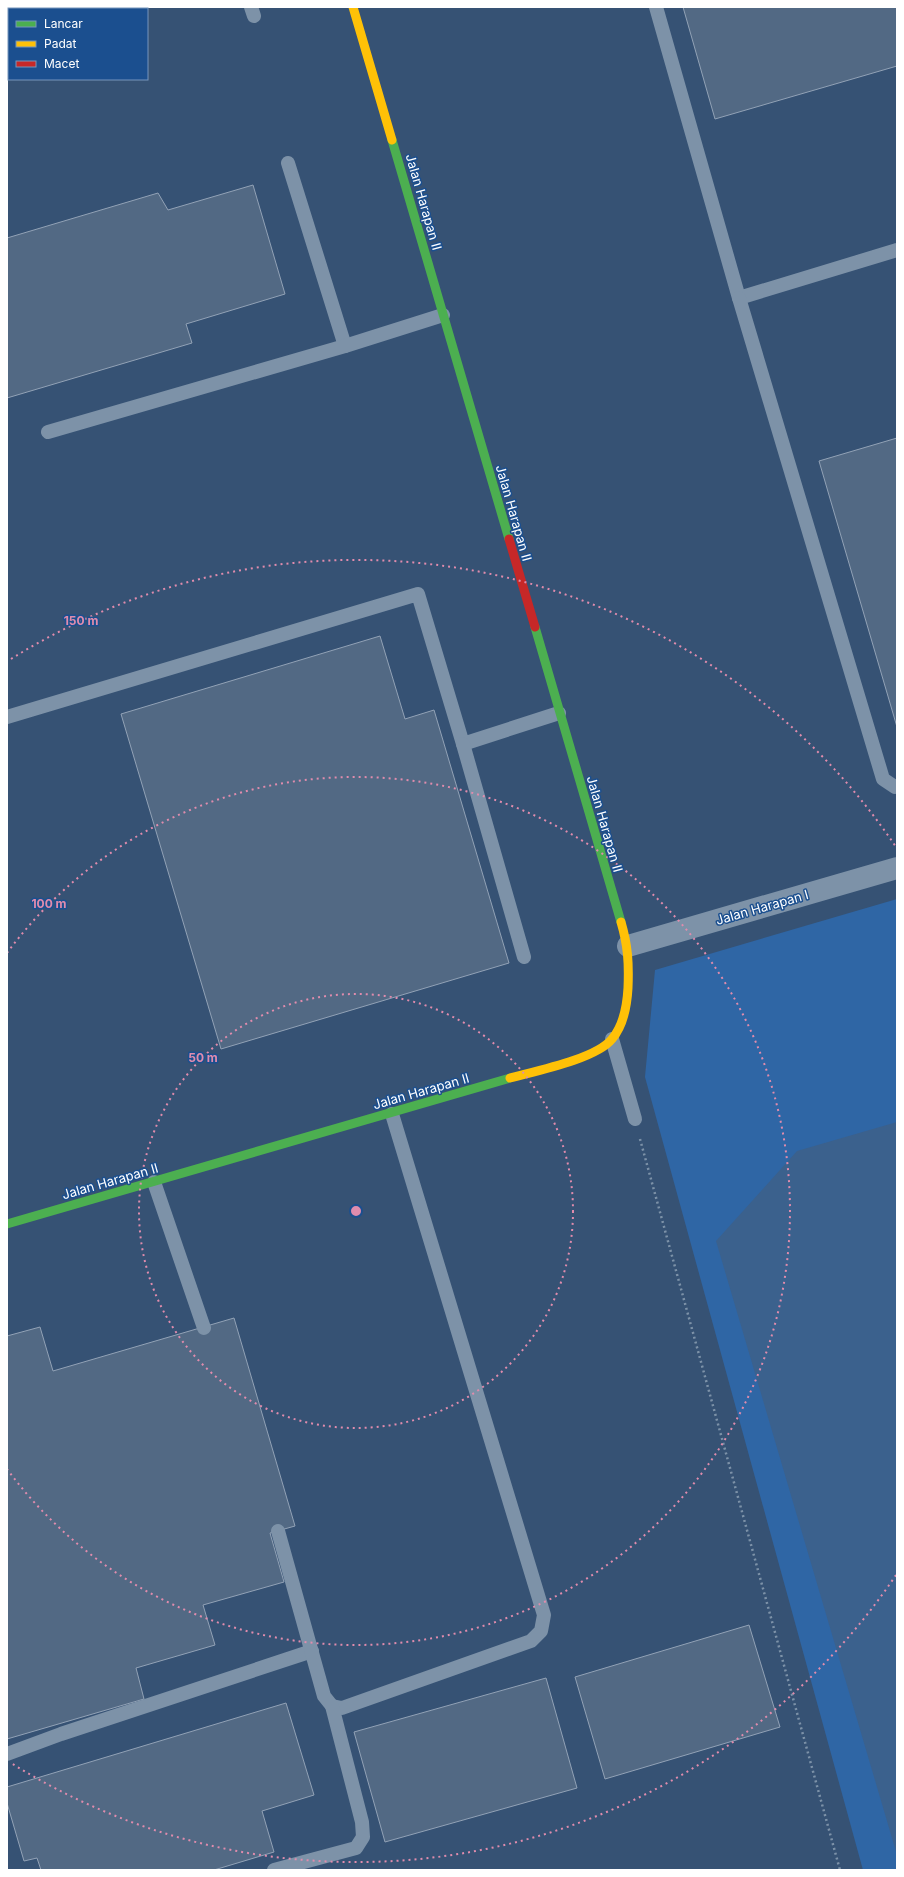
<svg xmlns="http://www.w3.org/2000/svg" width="904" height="1877" viewBox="0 0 904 1877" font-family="Inter,sans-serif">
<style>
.green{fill:#2f66a5}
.water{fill:#3b618d}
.building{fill:#526984;stroke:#92a2b6}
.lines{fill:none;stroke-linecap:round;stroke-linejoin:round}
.path{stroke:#7d92a8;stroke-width:2.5;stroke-dasharray:2 3;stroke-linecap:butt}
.lane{stroke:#7d92a8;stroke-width:14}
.street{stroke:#7d92a8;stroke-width:22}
.fast{stroke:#4caf50;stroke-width:9}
.slow{stroke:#ffc107;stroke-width:9}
.jam{stroke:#c62828;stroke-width:9}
.ring{fill:none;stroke:#e08cad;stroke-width:2;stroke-dasharray:2 4}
.labels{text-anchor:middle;stroke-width:3;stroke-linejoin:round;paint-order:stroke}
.street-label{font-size:13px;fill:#fff;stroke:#1b4f8f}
.centre{fill:#e08cad;stroke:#1b4f8f;stroke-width:2}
.ring-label{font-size:12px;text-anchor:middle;font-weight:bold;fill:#e08cad;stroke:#1b4f8f;stroke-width:3;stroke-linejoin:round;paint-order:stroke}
</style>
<rect width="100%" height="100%" fill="#365274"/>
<polygon class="green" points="897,899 897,1870 863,1870 645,1077 655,970"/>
<polygon class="water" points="897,1122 897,1855 716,1241 797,1151"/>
<g class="building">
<polygon points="683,7 897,7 897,66 715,119"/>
<polygon points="253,185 285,294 186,324 192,343 7,398 7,238 158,193 168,210"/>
<polygon points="897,438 897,727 819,461"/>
<polygon points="380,636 405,719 434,710 509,963 221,1049 121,714"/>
<polygon points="234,1318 295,1526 270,1533 284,1582 203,1605 215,1645 136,1668 144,1699 7,1739 7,1336 40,1327 53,1371"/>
<polygon points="749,1625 780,1727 605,1779 575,1677"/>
<polygon points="546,1678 577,1788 385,1842 354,1732"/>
<polygon points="286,1703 314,1795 262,1811 274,1852 214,1870 41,1870 37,1858 24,1861 7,1803 7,1787"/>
</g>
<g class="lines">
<polyline class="path" points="640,1139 840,1870"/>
<g class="lane">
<polyline points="251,7 254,16"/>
<polyline points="656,7 739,298 897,250"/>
<polyline points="288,163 345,346"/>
<polyline points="739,298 883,779 895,787 897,786"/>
<polyline points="48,432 345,346 443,315"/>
<polyline points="7,717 418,594 463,744 559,713"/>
<polyline points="463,744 524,957"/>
<polyline points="612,1039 635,1119"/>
<polyline points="154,1182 204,1328"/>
<polyline points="332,1706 342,1708 531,1641 541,1631 544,1615 392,1114"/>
<polyline points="7,1754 61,1734 312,1651"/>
<polyline points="274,1870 356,1848 363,1837 362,1822 332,1706 324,1696 278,1531"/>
</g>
<polyline class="street" points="628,946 897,868"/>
<g class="fast">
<polyline points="392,140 509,539"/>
<polyline points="535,627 621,922"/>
<polyline points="7,1224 510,1078"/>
</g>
<g class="slow">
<polyline points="353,7 392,140"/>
<path d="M510,1078C536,1071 596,1059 612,1039C624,1025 627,1006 628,988C629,963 628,946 621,922"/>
</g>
<polyline class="jam" points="509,539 535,627"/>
</g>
<g class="ring">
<circle cx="356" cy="1211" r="217"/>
<path d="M7 953A434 434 0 1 1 7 1469"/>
<path d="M896 1575A651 651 0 0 1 11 1763M11 659A651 651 0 0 1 896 847"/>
</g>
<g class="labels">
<g class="street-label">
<text transform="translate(424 202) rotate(74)" y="5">Jalan Harapan II</text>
<text transform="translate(514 513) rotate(74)" y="5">Jalan Harapan II</text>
<text transform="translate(605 824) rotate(74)" y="5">Jalan Harapan II</text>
<text transform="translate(762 907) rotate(-16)" y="5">Jalan Harapan I</text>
<text transform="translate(421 1091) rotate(-16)" y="5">Jalan Harapan II</text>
<text transform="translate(110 1181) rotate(-16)" y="5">Jalan Harapan II</text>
</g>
</g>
<circle cx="356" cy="1211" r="6" class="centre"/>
<g class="ring-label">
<text x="81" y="625">150 m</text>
<text x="49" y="908">100 m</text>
<text x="203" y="1062">50 m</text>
</g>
<rect width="904" height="1877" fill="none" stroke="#ffffff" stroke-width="16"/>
<rect x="8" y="8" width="140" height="72" fill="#1b4f8f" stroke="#7695bc"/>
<rect x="16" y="21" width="20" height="6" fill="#4caf50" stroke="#7695bc"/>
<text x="44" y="28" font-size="12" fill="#ffffff">Lancar</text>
<rect x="16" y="41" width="20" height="6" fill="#ffc107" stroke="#7695bc"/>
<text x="44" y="48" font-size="12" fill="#ffffff">Padat</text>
<rect x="16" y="61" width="20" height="6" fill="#c62828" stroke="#7695bc"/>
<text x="44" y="68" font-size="12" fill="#ffffff">Macet</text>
</svg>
